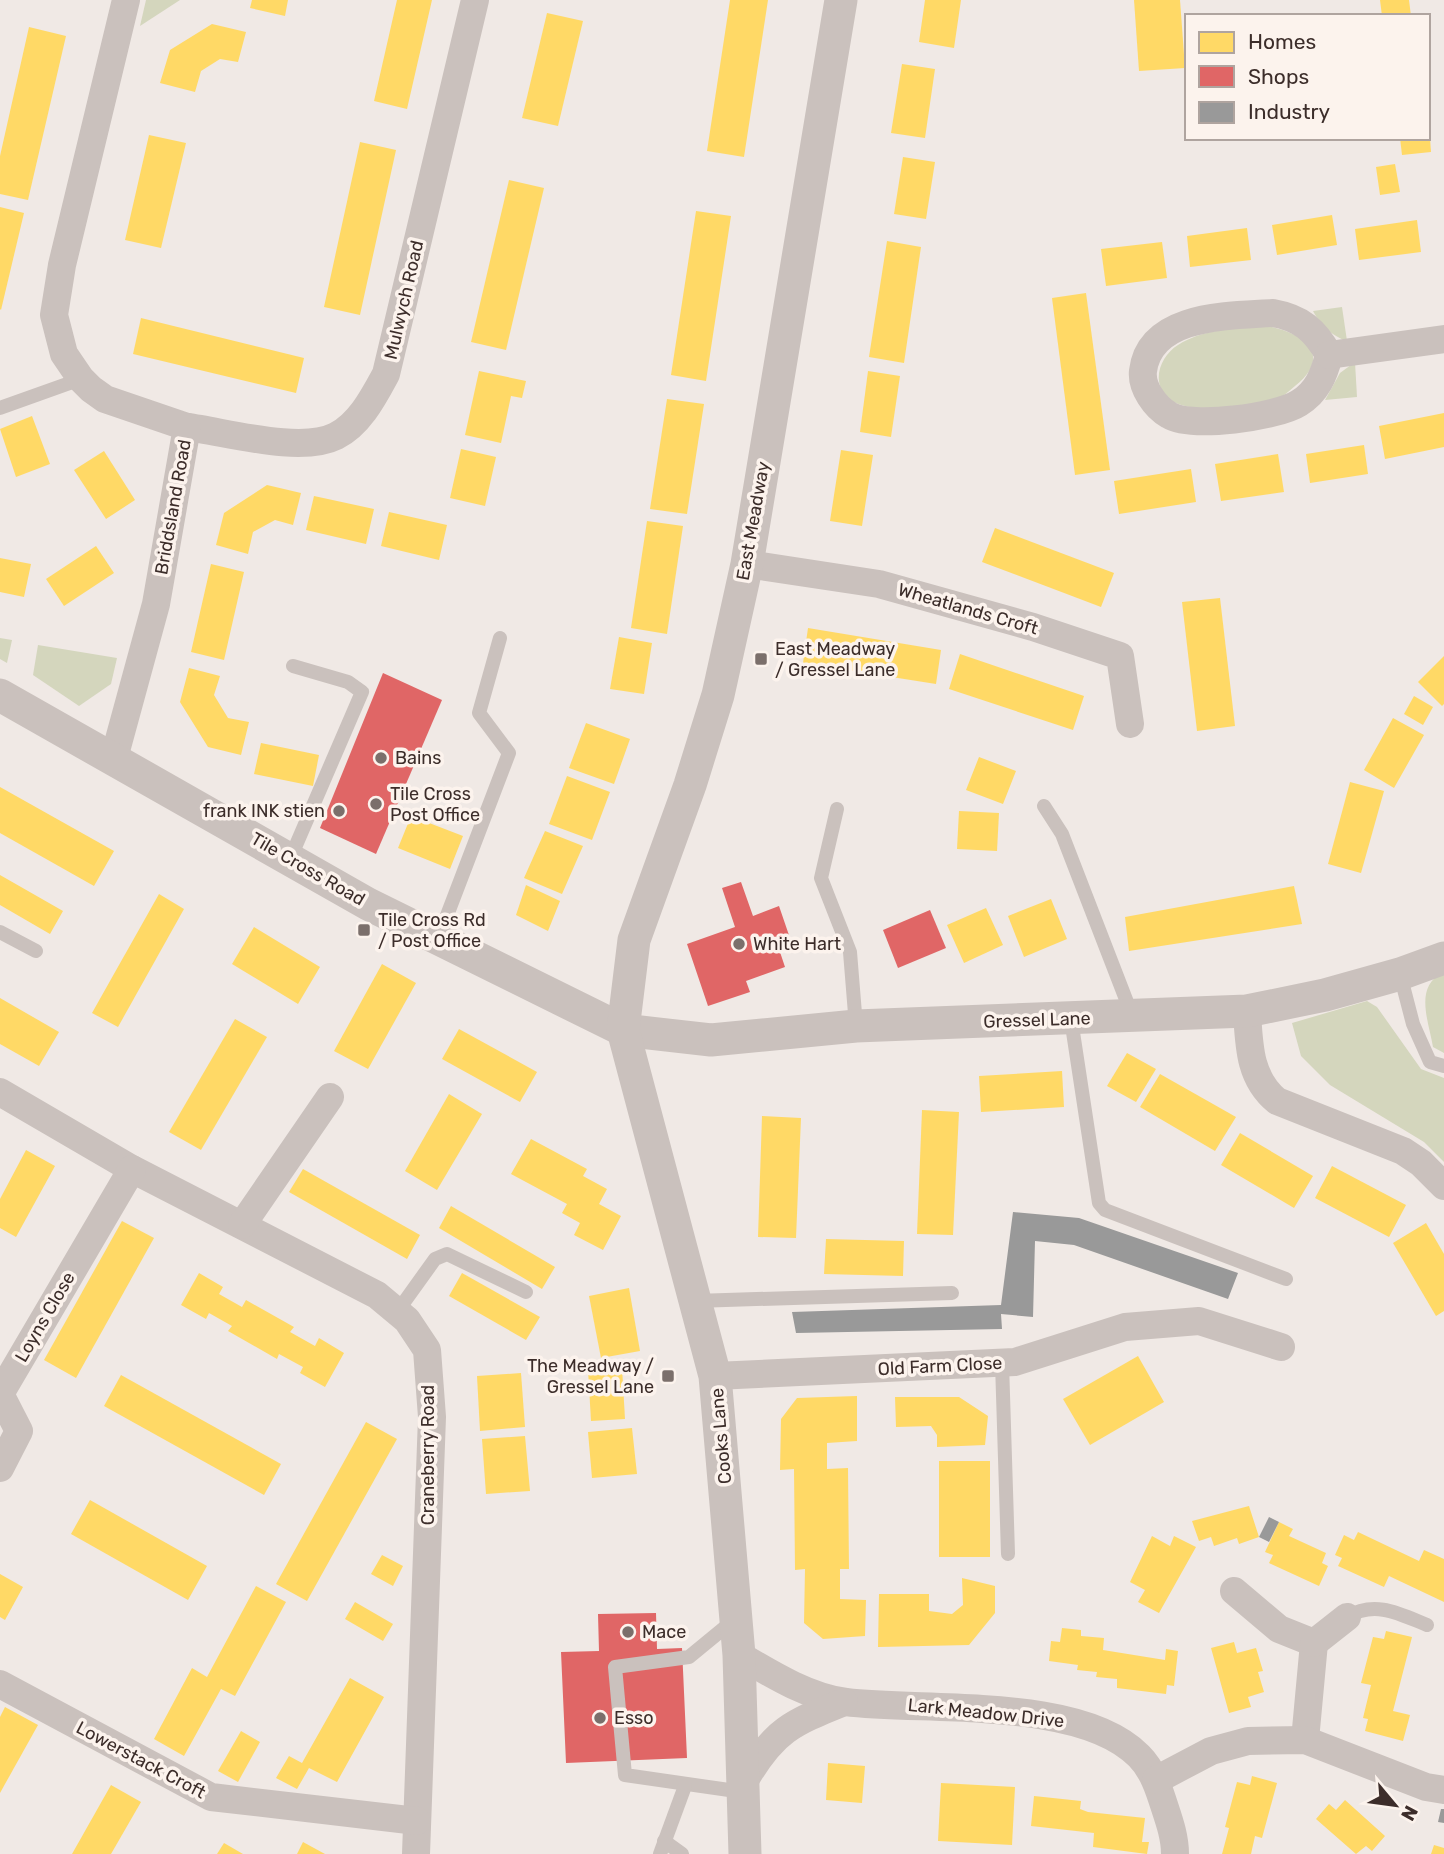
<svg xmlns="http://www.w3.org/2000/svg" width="1444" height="1854" viewBox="0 0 1444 1854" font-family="Rubik,sans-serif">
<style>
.green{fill:#d4d6bd}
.homes{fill:#ffd966}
.shops{fill:#e06666}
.industry{fill:#999}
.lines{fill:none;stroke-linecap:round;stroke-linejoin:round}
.service{stroke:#cac1bd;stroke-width:14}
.minor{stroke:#cac1bd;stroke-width:28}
.tertiary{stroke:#cac1bd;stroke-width:33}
.poi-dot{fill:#7b6f6b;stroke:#fcf3ed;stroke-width:2.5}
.labels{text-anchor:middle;stroke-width:7;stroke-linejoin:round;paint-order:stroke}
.street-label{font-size:18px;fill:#3c2d2a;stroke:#fcf3ed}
.poi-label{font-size:18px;fill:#3c2d2a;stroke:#fcf3ed;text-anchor:start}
</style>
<rect width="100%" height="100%" fill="#f0e9e5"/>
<g class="green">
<polygon points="146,0 180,0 140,26"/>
<path d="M1342,307L1347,341C1332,336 1321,326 1313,311Z"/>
<path d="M1256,325C1292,327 1340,350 1295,386C1288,392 1278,401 1269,403C1252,408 1227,410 1210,409C1197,408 1179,407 1169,399C1150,383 1160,356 1178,345C1202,330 1229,329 1256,325Z"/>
<polygon points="1355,362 1357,397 1325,400 1340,373"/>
<polygon points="0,638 12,640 7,663 0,659"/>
<polygon points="38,645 117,658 111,684 79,706 33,675"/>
<path d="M1444,972V1053L1433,1047C1429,1022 1413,986 1444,972Z"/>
<polygon points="1367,1001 1377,1007 1421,1069 1444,1078 1444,1162 1424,1142 1330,1085 1301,1056 1292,1023"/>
</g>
<g class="homes">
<polygon points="252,0 288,0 285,16 250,8"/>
<polygon points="397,0 432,0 407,109 374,101"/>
<polygon points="730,0 768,0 744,157 707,151"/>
<polygon points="925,0 961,0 954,48 919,42"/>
<polygon points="1134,0 1180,0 1185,68 1139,71"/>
<polygon points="1380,0 1409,0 1411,16 1382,16"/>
<polygon points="547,13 583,21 558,126 522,118"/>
<polygon points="212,24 246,32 238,62 220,59 201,71 195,92 160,83 170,50"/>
<polygon points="29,27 66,36 28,200 0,194 0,156"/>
<polygon points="902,64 935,69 925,138 891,133"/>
<polygon points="149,135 186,143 161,248 125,240"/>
<polygon points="1400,138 1430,138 1431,152 1402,155"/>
<polygon points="360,142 396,150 360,315 324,307"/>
<polygon points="903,157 935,162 926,219 894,214"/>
<polygon points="1395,164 1400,192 1380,195 1376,167"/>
<polygon points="509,180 544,188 506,350 471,342"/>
<polygon points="0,207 24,213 1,310 0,309"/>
<polygon points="696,211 731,216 706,381 671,375"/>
<polygon points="1332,215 1337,245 1277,255 1272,225"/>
<polygon points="1417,220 1421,252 1359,260 1355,229"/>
<polygon points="1247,228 1251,260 1190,267 1187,236"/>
<polygon points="887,241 921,247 904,363 869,357"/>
<polygon points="1162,242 1167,278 1106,286 1101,249"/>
<polygon points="1086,293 1110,470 1075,475 1052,298"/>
<polygon points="141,318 304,358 296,393 133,354"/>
<polygon points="479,371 526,381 522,398 511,396 501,443 465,435"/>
<polygon points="868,371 900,376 891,437 860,432"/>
<polygon points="667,399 704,404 687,514 650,509"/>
<polygon points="1444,413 1444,447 1385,459 1379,426"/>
<polygon points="32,416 50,464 16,477 0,429"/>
<polygon points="1364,445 1368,474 1310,483 1306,454"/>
<polygon points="461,449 496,457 485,506 450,498"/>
<polygon points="841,450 873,455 862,526 830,521"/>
<polygon points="104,451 135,500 106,519 74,470"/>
<polygon points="1278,454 1284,492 1221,501 1215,464"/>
<polygon points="1191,469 1196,502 1119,514 1114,481"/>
<polygon points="267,485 301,493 293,525 275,520 253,532 248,554 216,545 224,513"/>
<polygon points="314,496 374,509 366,544 306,530"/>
<polygon points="389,512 447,525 439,560 381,546"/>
<polygon points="647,521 683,526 667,634 631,628"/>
<polygon points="995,528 1114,573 1101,607 982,562"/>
<polygon points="96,546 114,573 64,606 46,579"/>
<polygon points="0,558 31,564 24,597 0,592"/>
<polygon points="211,564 244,572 224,660 191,652"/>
<polygon points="1220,598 1235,726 1197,731 1182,602"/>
<polygon points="808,628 941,650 936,684 803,663"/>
<polygon points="619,637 652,643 644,694 610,689"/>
<polygon points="960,654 1084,696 1073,730 949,689"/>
<polygon points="1444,656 1444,704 1442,706 1418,682"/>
<polygon points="189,668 220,676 214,695 228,718 249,722 241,755 208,747 180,702"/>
<polygon points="1414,696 1433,707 1423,725 1404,714"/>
<polygon points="1393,718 1424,735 1394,788 1364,770"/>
<polygon points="586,723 630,739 614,784 569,768"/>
<polygon points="261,743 319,755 313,786 254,774"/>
<polygon points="979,757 1016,771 1003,804 966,790"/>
<polygon points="567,776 610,792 592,840 549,824"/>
<polygon points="1350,782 1384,791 1361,873 1328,864"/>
<polygon points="0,787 114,851 94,886 0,833"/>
<polygon points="959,811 999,813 997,851 957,849"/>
<polygon points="411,816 463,836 450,869 398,848"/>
<polygon points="545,831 583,846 562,894 524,878"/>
<polygon points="0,875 63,911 50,934 0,905"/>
<polygon points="526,885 560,901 548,931 516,915"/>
<polygon points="1294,886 1302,924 1129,951 1125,917"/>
<polygon points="159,894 184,909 118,1027 92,1013"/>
<polygon points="1051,899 1067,939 1024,957 1008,916"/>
<polygon points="986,908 1003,945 964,963 947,925"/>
<polygon points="254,927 320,967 298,1004 232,964"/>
<polygon points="382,964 416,983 368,1069 334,1051"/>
<polygon points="0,998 59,1032 39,1066 0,1044"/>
<polygon points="235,1019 267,1037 201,1150 169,1132"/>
<polygon points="459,1029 537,1072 520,1102 442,1059"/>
<polygon points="1127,1053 1156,1069 1136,1102 1107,1086"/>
<polygon points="1062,1071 1064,1107 981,1112 979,1076"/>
<polygon points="1160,1074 1236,1117 1215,1151 1140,1107"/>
<polygon points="449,1094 482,1114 437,1190 405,1171"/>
<polygon points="922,1110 959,1112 953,1235 917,1234"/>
<polygon points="762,1116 801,1118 796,1238 758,1237"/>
<polygon points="1240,1133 1313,1176 1294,1208 1221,1165"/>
<polygon points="531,1139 587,1169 583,1176 607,1189 599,1204 621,1216 603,1250 574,1235 580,1223 562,1213 567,1204 511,1174"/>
<polygon points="26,1150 55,1166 16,1237 0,1228 0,1199"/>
<polygon points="1332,1166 1406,1205 1389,1237 1315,1198"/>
<polygon points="303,1169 420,1235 407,1259 289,1192"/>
<polygon points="451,1206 555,1267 542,1289 439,1228"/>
<polygon points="122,1221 154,1238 76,1378 44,1360"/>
<polygon points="1426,1223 1444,1254 1444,1311 1436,1316 1393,1243"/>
<polygon points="826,1239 904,1241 903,1276 824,1274"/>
<polygon points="199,1273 223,1287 219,1294 242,1307 246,1300 294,1327 290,1332 315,1346 319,1338 344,1353 325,1387 300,1373 303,1367 279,1354 277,1359 228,1331 232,1326 209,1313 206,1319 181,1305"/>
<polygon points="462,1273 540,1317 526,1340 449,1296"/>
<polygon points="629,1288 640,1351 601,1358 589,1296"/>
<polygon points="1138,1356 1164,1402 1090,1445 1063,1399"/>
<polygon points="622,1367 625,1419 591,1421 588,1369"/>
<polygon points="521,1373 525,1427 480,1431 477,1376"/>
<polygon points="121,1375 281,1464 264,1495 104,1406"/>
<polygon points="857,1396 857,1441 827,1443 827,1469 848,1468 849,1569 840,1569 840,1599 866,1600 865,1636 823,1639 804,1623 805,1569 795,1570 794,1469 780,1470 781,1419 797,1398"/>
<polygon points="895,1397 959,1397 988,1416 985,1445 937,1447 937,1435 931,1426 896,1427"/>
<polygon points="366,1422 397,1439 307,1601 276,1584"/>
<polygon points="632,1428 637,1474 592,1478 588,1432"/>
<polygon points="525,1436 530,1491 486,1494 482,1439"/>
<rect x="939" y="1461" width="51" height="96"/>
<polygon points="90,1500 207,1566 188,1600 71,1534"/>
<polygon points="1249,1506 1259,1537 1239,1544 1237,1538 1214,1546 1211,1537 1199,1541 1192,1521"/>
<polygon points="1279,1522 1293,1529 1289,1536 1326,1553 1322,1563 1328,1566 1319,1586 1269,1563 1273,1555 1265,1552"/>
<polygon points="1358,1532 1419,1561 1424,1550 1444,1559 1444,1602 1389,1576 1384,1587 1338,1566 1342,1558 1335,1555 1344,1535 1354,1540"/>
<polygon points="1152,1536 1170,1546 1174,1536 1196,1547 1159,1613 1138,1602 1145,1590 1130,1582"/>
<polygon points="382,1555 403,1566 393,1586 371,1574"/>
<polygon points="0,1574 23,1587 5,1620 0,1617"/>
<polygon points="962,1578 995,1586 995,1613 969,1645 878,1647 879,1594 929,1594 929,1611 952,1614 963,1605"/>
<polygon points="256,1586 286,1602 235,1696 221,1689 184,1756 154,1739 192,1668 207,1677"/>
<polygon points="355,1602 393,1624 383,1641 345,1619"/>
<polygon points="1062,1628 1081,1630 1081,1636 1104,1638 1103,1650 1165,1660 1166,1649 1178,1651 1174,1686 1167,1685 1166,1694 1117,1688 1117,1679 1096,1677 1097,1672 1077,1670 1078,1665 1049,1661 1051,1641 1060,1642"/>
<polygon points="1386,1631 1412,1637 1393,1711 1410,1715 1403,1741 1365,1731 1368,1719 1363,1718 1371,1685 1361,1683 1373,1637 1384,1639"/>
<polygon points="1234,1642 1237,1653 1256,1648 1263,1671 1258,1672 1264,1692 1248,1697 1251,1707 1229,1713 1211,1648"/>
<polygon points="350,1678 384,1697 337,1782 309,1768 297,1789 276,1778 289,1756 302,1763"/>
<polygon points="5,1707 38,1725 0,1793 0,1717"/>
<polygon points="241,1731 260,1742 238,1782 218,1771"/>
<polygon points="828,1763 865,1766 862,1803 826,1800"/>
<polygon points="1252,1776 1277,1783 1262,1838 1255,1836 1251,1854 1222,1854 1229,1828 1225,1827 1237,1782 1250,1785"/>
<polygon points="941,1783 1015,1787 1012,1845 938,1841"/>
<polygon points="111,1785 141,1802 111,1854 72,1854"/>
<polygon points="1034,1796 1081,1801 1080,1809 1088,1812 1145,1818 1142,1842 1149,1842 1147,1854 1093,1847 1094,1833 1031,1826"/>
<polygon points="1345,1800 1385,1836 1372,1851 1366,1846 1356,1854 1316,1819 1329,1804 1336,1810"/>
<polygon points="303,1842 325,1854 297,1854"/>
<polygon points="224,1843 243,1854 217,1854"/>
<polygon points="1434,1845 1444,1848 1444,1854 1431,1854"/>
</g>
<g class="shops">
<polygon points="383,673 442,700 376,854 320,828"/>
<polygon points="741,882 753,916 779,906 792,944 779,949 785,967 746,981 750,992 708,1006 687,944 735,927 722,888"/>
<polygon points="930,910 946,948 898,968 883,930"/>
<polygon points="656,1613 657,1649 682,1648 687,1758 566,1763 561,1652 599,1651 598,1614"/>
</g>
<g class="industry">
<polygon points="1013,1212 1079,1218 1238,1273 1228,1299 1074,1245 1035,1241 1033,1317 1001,1314 1002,1329 796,1333 792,1312 1001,1305"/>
<polygon points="1269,1517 1279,1522 1269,1542 1259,1537"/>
<polygon points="1441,1809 1444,1809 1444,1823 1438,1822"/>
</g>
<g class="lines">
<g class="service">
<polyline points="0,408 81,379"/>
<polyline points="1044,806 1062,834 1132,1015"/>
<polyline points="837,809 821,878 850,952 856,1026"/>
<polyline points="290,859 362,692 348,682 293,666"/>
<polyline points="0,932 36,951"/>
<polyline points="438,939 509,753 479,713 500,638"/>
<polyline points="1400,974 1413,1024 1430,1062 1444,1066"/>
<polyline points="1071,1019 1099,1203 1105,1210 1286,1279"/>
<polyline points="695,1301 952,1293"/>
<polyline points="397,1312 435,1259 447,1254 526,1292"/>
<polyline points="1002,1363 1008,1554"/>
<path d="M1347,1617C1375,1600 1400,1614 1427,1625"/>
<polyline points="734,1620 689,1657 615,1667 625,1775 743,1792"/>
<polyline points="664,1841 682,1854"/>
<polyline points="660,1854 685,1786"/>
</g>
<g class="minor">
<path d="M1273,313C1301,318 1315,330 1329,355C1324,375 1317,392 1299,403C1277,417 1191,429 1169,415C1155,407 1141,387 1143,371C1150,314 1229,316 1273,313Z"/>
<polyline points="1329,355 1444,339"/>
<path d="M187,427C226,432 301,454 336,436C360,424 374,396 386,374L475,0"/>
<polyline points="747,564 879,584 1033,627 1120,656 1130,724"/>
<polyline points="114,758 156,604 187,427 105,399 91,389 81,379 64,354 54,315 62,265 126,0"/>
<path d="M1247,1011C1249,1045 1249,1078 1277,1101L1403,1151L1421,1163L1444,1186"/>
<polyline points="0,1092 132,1169 377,1295 407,1320 427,1350 432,1417 416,1854"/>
<polyline points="242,1225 330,1097"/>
<polyline points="715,1376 1015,1362 1125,1327 1199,1321 1281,1347"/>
<polyline points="0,1468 19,1431 0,1394 132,1169"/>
<polyline points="1234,1591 1279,1629 1314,1643 1305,1740"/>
<polyline points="1314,1643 1347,1617"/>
<path d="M739,1655C771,1674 808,1697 846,1702C924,1712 1080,1696 1139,1756C1153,1770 1159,1789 1165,1808C1170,1823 1175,1838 1175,1854"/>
<polyline points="0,1684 211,1797 417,1821"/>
<path d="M745,1780C774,1730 792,1723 844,1702"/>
<polyline points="1156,1780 1211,1751 1248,1741 1305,1740 1426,1787 1444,1790"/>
</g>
<g class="tertiary">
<polyline points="0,695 368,904 623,1030 711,1040 856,1026 1247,1011 1325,995 1400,974 1444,958"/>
<polyline points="745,1854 739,1655 715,1376 623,1030 634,940 690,785 718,695 747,564 841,0"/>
</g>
</g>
<g class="poi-dot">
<rect x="754" y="652" width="14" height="14" rx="3.5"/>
<circle cx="381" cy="758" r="7"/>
<circle cx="376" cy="804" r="7"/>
<circle cx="339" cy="811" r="7"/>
<rect x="357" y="923" width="14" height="14" rx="3.5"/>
<circle cx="739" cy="944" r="7"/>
<rect x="661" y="1369" width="14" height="14" rx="3.5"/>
<circle cx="628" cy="1632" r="7"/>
<circle cx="600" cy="1718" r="7"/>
</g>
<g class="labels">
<g class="street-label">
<text transform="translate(404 300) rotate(-77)" y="6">Mulwych Road</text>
<text transform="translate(173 507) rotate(-80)" y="6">Briddsland Road</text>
<text transform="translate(753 521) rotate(-80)" y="6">East Meadway</text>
<text transform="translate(968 609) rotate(16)" y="6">Wheatlands Croft</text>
<text transform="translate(308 869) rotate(30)" y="6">Tile Cross Road</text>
<text transform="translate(1037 1020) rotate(-2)" y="6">Gressel Lane</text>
<text transform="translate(45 1317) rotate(-60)" y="6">Loyns Close</text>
<text transform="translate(940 1366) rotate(-3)" y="6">Old Farm Close</text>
<text transform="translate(721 1436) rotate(-95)" y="6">Cooks Lane</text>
<text transform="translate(428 1455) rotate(-90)" y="6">Craneberry Road</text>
<text transform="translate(986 1713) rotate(6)" y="6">Lark Meadow Drive</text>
<text transform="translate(141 1760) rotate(28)" y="6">Lowerstack Croft</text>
</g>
<g class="poi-label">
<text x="775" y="655">East Meadway<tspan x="775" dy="21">/ Gressel Lane</tspan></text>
<text x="395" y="764">Bains</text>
<text x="390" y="800">Tile Cross<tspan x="390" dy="21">Post Office</tspan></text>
<text x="325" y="817" text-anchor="end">frank INK stien</text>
<text x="378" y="926">Tile Cross Rd<tspan x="378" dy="21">/ Post Office</tspan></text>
<text x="753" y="950">White Hart</text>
<text x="654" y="1372" text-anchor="end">The Meadway /<tspan x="654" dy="21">Gressel Lane</tspan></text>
<text x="642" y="1638">Mace</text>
<text x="614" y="1724">Esso</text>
</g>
</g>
<rect x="1185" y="14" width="245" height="126" fill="#fcf3ed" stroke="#afa49f" stroke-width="2"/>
<rect x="1199" y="32" width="35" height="21" fill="#ffd966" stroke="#afa49f" stroke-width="2"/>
<text x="1248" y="49" font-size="21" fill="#3c2d2a">Homes</text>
<rect x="1199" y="66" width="35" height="21" fill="#e06666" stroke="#afa49f" stroke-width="2"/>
<text x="1248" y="84" font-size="21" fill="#3c2d2a">Shops</text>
<rect x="1199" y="102" width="35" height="21" fill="#999999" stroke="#afa49f" stroke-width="2"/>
<text x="1248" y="119" font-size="21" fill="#3c2d2a">Industry</text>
<g transform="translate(1395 1805) rotate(119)" stroke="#fcf3ed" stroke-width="5" paint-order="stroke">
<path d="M0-5L12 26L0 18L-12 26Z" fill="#3c2d2a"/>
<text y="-10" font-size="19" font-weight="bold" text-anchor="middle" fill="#3c2d2a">N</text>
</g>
</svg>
